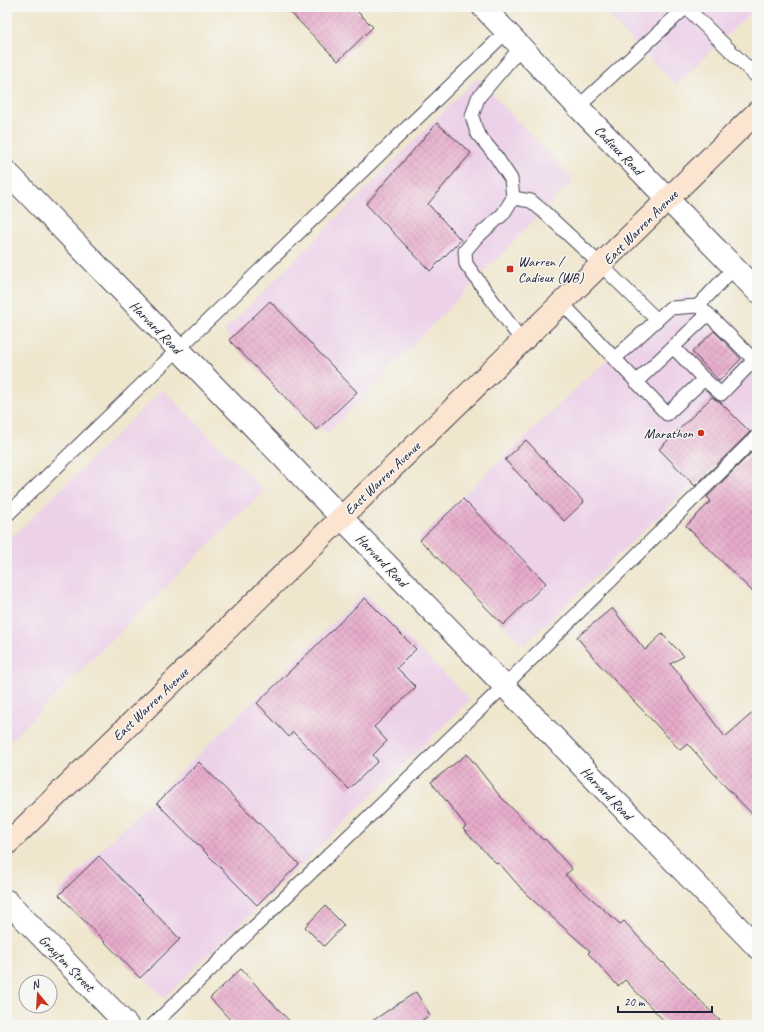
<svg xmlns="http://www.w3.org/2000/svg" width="764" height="1032" viewBox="0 0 764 1032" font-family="Caveat,sans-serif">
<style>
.built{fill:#ecd1e9}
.building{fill:url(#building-cross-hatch)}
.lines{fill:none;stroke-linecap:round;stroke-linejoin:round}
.service-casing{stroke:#413f51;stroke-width:15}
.minor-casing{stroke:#413f51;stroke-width:24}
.tertiary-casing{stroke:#413f51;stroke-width:24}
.secondary-casing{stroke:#413f51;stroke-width:24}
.service{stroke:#fff;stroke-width:13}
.minor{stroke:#fff;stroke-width:22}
.tertiary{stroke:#fff;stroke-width:22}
.secondary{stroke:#fce5d0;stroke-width:22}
.poi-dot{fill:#c8321e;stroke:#f6f6f2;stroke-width:1.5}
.labels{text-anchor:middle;stroke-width:3;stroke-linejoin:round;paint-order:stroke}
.street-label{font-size:14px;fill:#22223b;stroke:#f6f6f2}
.poi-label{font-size:14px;fill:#22223b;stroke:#f6f6f2;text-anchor:start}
</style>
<defs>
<pattern id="building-cross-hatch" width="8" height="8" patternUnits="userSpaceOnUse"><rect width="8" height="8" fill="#e7abcb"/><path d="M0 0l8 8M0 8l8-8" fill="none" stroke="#c693af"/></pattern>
</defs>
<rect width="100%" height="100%" fill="#f6f6f2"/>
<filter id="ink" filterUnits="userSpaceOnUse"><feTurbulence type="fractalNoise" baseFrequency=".025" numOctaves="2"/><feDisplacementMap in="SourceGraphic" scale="8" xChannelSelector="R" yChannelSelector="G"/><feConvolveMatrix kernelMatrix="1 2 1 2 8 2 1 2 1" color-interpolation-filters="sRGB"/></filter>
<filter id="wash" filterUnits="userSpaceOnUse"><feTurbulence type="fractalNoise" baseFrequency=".012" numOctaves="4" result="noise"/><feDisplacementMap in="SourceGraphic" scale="16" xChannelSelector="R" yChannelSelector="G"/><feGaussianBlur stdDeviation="0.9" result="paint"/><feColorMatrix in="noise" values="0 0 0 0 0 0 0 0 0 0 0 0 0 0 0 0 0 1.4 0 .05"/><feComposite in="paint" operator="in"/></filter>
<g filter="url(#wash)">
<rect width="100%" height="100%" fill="#efe6cd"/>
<g class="built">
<polygon points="599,7 756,7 676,85"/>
<polygon points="477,78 573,180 327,434 224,331"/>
<polygon points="686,292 757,366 757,422 524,645 420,537 589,376"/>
<polygon points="163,389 264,491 105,646 7,744 7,542"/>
<polygon points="364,593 470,700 164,998 59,891"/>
</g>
<g id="blocks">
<g class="building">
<polygon points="285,7 353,7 373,27 338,61"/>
<polygon points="437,123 471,153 428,204 461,240 430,271 366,204"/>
<polygon points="270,301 357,392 317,430 229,340"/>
<polygon points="714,331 741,359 719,381 692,352"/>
<polygon points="712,397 716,400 720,402 750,432 695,486 659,449"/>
<polygon points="526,440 584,502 564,521 505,460"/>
<polygon points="757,447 757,596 686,526 711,501 707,497"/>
<polygon points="463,499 546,583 503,625 420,540"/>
<polygon points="365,598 416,649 397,668 416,687 374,727 387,741 373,755 378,761 349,789 293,732 289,737 257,703"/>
<polygon points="612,608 645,650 662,634 684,656 670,664 682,677 681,678 725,737 757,709 757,819 724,785 688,744 680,750 598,663 577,637"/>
<polygon points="467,754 499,795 543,840 545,839 572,869 565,875 620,924 624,921 662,963 663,962 724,1025 668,1025 625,980 618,986 588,953 590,951 526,894 499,863 497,864 463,829 466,826 431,782"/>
<polygon points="199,762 299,864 257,905 157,803"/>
<polygon points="99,856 180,939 140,978 59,895"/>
<polygon points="325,906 344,925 324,946 305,927"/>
<polygon points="241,969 293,1025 235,1025 210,998"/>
<polygon points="416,992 430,1015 415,1025 366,1025"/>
</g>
</g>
</g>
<g filter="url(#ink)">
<use href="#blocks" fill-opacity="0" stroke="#413f51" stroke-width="1"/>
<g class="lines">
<g class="service-casing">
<g id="service">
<polyline points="521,47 478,98 472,116 477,133 495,155 511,179 513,198 503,214 475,239 465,251 466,264 522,341"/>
<polyline points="578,107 686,7 757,77"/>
<polyline points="513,198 531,201 543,211 601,265 657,320"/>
<polyline points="562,303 667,414 704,379 721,394 757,357"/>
<polyline points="698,306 734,268"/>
<polyline points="673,347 704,379"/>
<polyline points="614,359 670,308 698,306 708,314 754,360"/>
<polyline points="636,382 708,314"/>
<polyline points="7,515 506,32"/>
<polyline points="153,1025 504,686 757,436"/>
</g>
</g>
<g class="minor-casing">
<g id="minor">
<polyline points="7,172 757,947"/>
<polyline points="7,901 127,1025"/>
</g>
</g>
<g class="tertiary-casing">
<polyline id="tertiary" points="483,7 578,107 757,291"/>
</g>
<g class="secondary-casing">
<polyline id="secondary" points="7,844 757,112"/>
</g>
<use href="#service" class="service"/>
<use href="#minor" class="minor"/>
<use href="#tertiary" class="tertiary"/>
<use href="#secondary" class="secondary"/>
</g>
</g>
<g class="poi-dot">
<rect x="506" y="265" width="8" height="8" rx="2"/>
<circle cx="701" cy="433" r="4"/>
</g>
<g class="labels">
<g class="street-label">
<text transform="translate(619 150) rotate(46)" y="5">Cadieux Road</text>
<text transform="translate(640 227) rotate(-45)" y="5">East Warren Avenue</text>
<text transform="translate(156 327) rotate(46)" y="5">Harvard Road</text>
<text transform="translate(382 478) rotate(-44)" y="5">East Warren Avenue</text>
<text transform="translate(382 560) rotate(46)" y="5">Harvard Road</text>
<text transform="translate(150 704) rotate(-44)" y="5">East Warren Avenue</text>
<text transform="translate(607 793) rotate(46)" y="5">Harvard Road</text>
<text transform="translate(67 963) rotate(46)" y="5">Grayton Street</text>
</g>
<g class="poi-label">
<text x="518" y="266">Warren /<tspan x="518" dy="16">Cadieux (WB)</tspan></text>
<text x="693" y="438" text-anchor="end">Marathon</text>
</g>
</g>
<rect width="764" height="1032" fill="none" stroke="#f6f6f2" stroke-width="24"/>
<g transform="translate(38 994) rotate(342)"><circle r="19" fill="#f6f6f2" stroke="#a1a1a9"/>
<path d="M0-3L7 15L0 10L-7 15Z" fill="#c8321e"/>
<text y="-6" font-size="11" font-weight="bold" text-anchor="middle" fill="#22223b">N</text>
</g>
<path d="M618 1006v6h94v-6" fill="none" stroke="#22223b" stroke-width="2"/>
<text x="624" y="1006" font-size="12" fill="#22223b" stroke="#f6f6f2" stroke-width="3" paint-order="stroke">20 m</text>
</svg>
